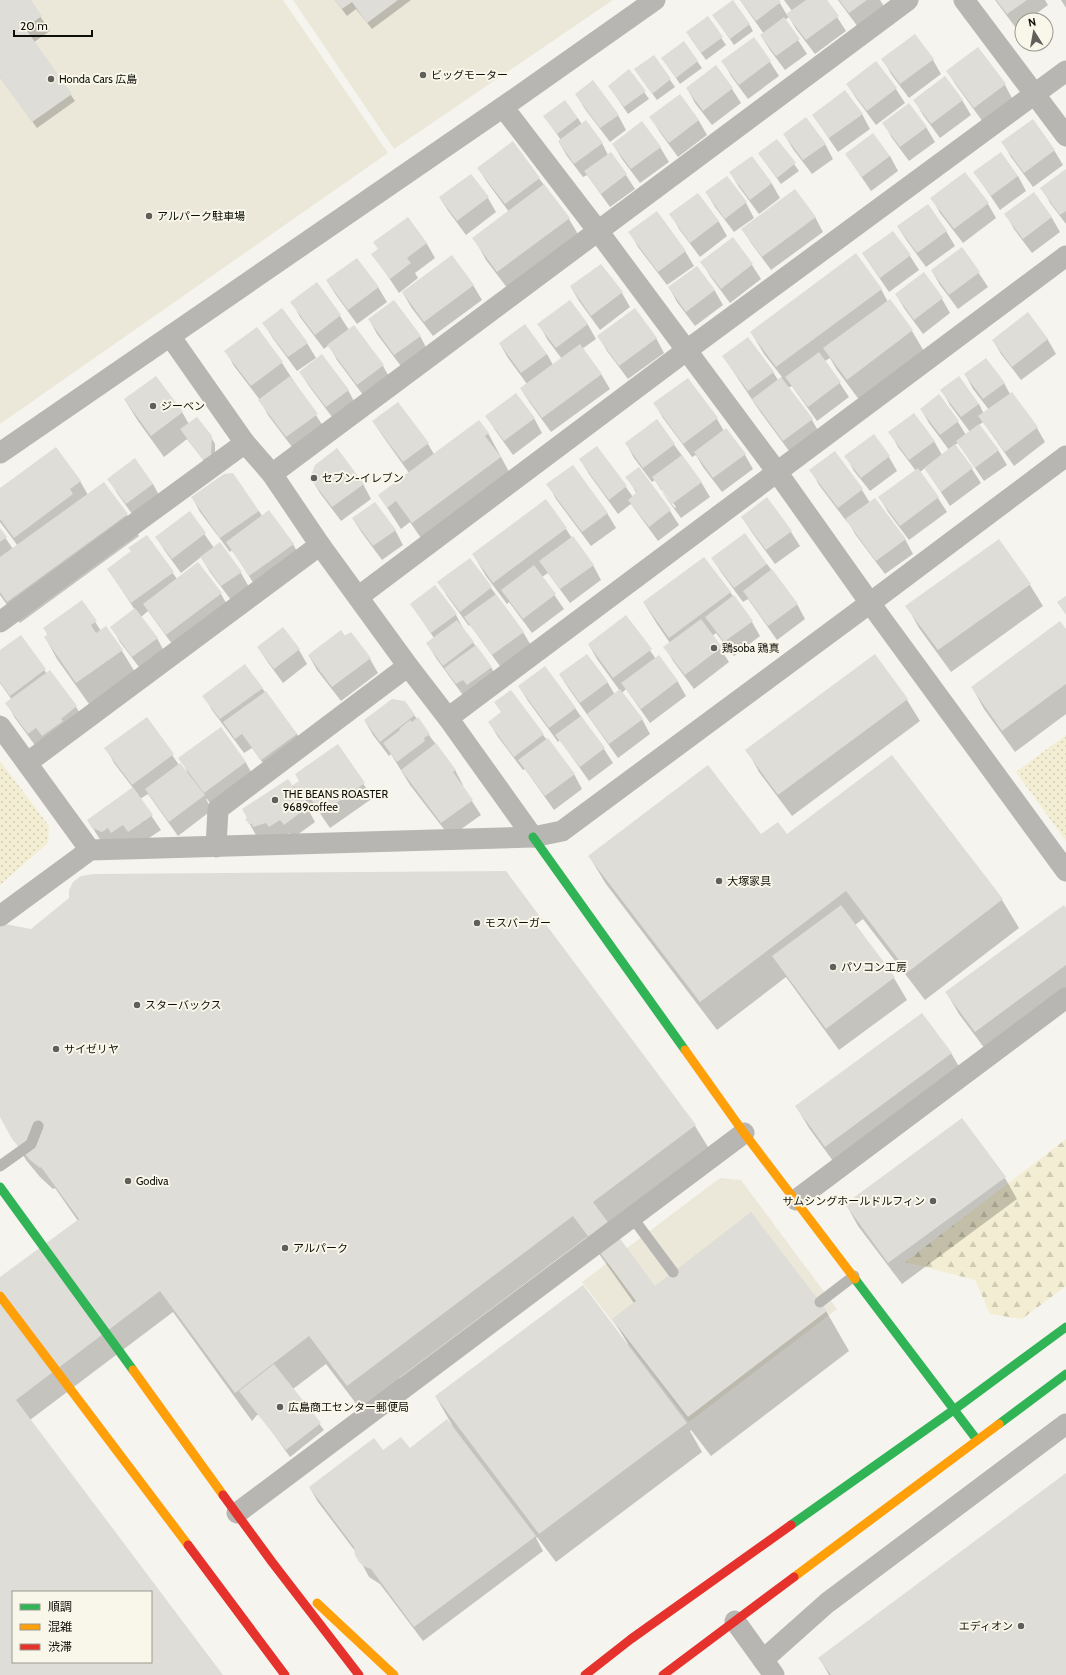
<svg xmlns="http://www.w3.org/2000/svg" width="1066" height="1675" viewBox="0 0 1066 1675" font-family="Cabin,'Noto Sans JP',sans-serif">
<style>
.built{fill:#ebe8da}
.green{fill:url(#green-dots)}
.forest{fill:url(#forest-firs)}
.shadow{fill:#0003;fill-rule:evenodd}
.building{fill:#deddd8;fill-rule:evenodd}
.lines{fill:none;stroke-linecap:round;stroke-linejoin:round}
.lane{stroke:#b7b6b3;stroke-width:11}
.street{stroke:#b7b6b3;stroke-width:21}
.fast{stroke:#30b455;stroke-width:9}
.slow{stroke:#ff9f0a;stroke-width:9}
.jam{stroke:#e5322d;stroke-width:9}
.poi-dot{fill:#605f5a;stroke:#f9f7ea;stroke-width:1.5}
.labels{text-anchor:middle;stroke-width:4;stroke-linejoin:round;paint-order:stroke}
.poi-label{font-size:11px;fill:#0f0f0a;stroke:#f9f7ea;text-anchor:start}
</style>
<defs>
<pattern id="green-dots" width="8" height="8" patternUnits="userSpaceOnUse"><rect width="8" height="8" fill="#f3eed3"/><path d="M2 2h.1M6 6h.1" fill="none" stroke="#cfcbb4" stroke-width="1.8" stroke-linecap="round"/></pattern>
<pattern id="forest-firs" width="22" height="20" patternUnits="userSpaceOnUse"><rect width="22" height="20" fill="#f3eed3"/><path d="M5 1l3.5 6h-7zM16 11l3.5 6h-7z" fill="#cfcbb4"/></pattern>
</defs>
<rect width="100%" height="100%" fill="#f6f4ee"/>
<g class="built">
<polygon points="0,0 283,0 388,153 0,424"/>
<polygon points="293,0 613,0 394,149"/>
<polygon points="720,1178 741,1180 837,1309 689,1422 582,1282"/>
</g>
<g class="green">
<polygon points="1066,735 1066,841 1016,772"/>
<polygon points="0,761 49,826 48,843 0,885"/>
</g>
<polygon class="forest" points="1066,1139 1066,1286 1022,1319 990,1314 975,1280 905,1262"/>
<g class="shadow">
<polygon points="0,0 29,0 50,31 34,42 75,101 37,128 0,77"/>
<polygon points="335,0 411,0 372,29 356,9 347,16"/>
<polygon points="740,0 778,0 787,15 792,11 784,0 826,0 846,31 815,54 796,29 789,17 785,20 807,54 785,70 770,50 761,36 764,34"/>
<polygon points="838,0 880,0 885,8 858,27"/>
<polygon points="995,0 1045,0 1048,5 1028,20 1022,20 1022,24 1016,28"/>
<polygon points="1061,0 1066,0 1066,8"/>
<polygon points="713,15 749,24 753,31 734,45"/>
<polygon points="707,17 726,45 706,60 691,39"/>
<polygon points="753,39 770,62 779,76 748,99 731,76 723,61"/>
<polygon points="684,43 702,68 680,84 663,59"/>
<polygon points="978,49 1005,85 1013,100 983,122 956,85 947,71"/>
<polygon points="653,56 675,87 657,100 640,77"/>
<polygon points="883,59 933,60 941,74 909,98 891,74"/>
<polygon points="876,62 896,89 905,103 876,125 856,98 847,84"/>
<polygon points="716,67 732,89 741,103 712,125 695,103 687,88"/>
<polygon points="629,71 649,99 628,114 609,86"/>
<polygon points="576,94 618,115 626,130 610,142 585,109"/>
<polygon points="680,96 699,121 707,135 678,157 659,131 651,117"/>
<polygon points="962,100 971,115 940,138 923,115 915,101"/>
<polygon points="862,114 870,129 838,152 813,115"/>
<polygon points="544,116 578,118 582,125 602,143 608,155 610,153 626,175 635,189 610,207 587,175 583,177 567,156 559,142 561,140"/>
<polygon points="884,123 926,127 935,142 909,161 892,138"/>
<polygon points="784,134 825,144 833,159 812,174 793,149"/>
<polygon points="777,140 799,171 781,184 759,154"/>
<polygon points="513,143 569,219 582,241 511,293 486,260 474,238 509,212 487,182 478,168"/>
<polygon points="1003,143 1054,150 1063,165 1033,187 1011,157"/>
<polygon points="613,144 660,147 669,162 640,183 622,159"/>
<polygon points="846,154 890,156 898,171 871,191"/>
<polygon points="752,157 772,184 780,198 759,214 739,187 730,172"/>
<polygon points="1066,170 1066,224 1050,203 1042,188"/>
<polygon points="975,173 1018,176 1026,191 1000,210"/>
<polygon points="471,175 488,198 496,212 466,235 449,212 440,198"/>
<polygon points="727,177 746,203 754,218 734,232 715,207 706,192"/>
<polygon points="698,194 719,222 727,236 700,257 679,229 671,214"/>
<polygon points="1034,194 1052,218 1060,232 1032,253 1014,229 1006,214"/>
<polygon points="932,198 988,204 996,218 963,243 940,213"/>
<polygon points="815,217 823,232 771,270 751,243 743,229"/>
<polygon points="407,218 427,244 435,258 415,273 418,278 399,293 373,254 379,250"/>
<polygon points="898,227 946,231 955,246 926,267 907,241"/>
<polygon points="630,232 685,251 694,266 667,285 638,247"/>
<polygon points="893,232 910,256 919,270 889,292 863,254"/>
<polygon points="733,239 752,265 761,279 730,303 710,276 702,262"/>
<polygon points="962,248 988,287 958,309 940,285 932,271"/>
<polygon points="601,265 622,293 630,307 600,330 579,301 571,287"/>
<polygon points="697,267 715,291 723,305 695,326 677,302 669,287"/>
<polygon points="923,274 942,299 950,313 923,334 904,308 896,294"/>
<polygon points="327,281 378,287 387,302 357,324 336,295"/>
<polygon points="317,283 340,316 349,330 383,366 391,380 366,399 337,360 329,345 324,349 300,317 292,302"/>
<polygon points="473,285 482,300 433,336 411,307 403,293"/>
<polygon points="881,289 888,302 890,300 912,331 925,353 860,401 837,370 830,358 825,361 849,397 817,421 792,386 788,388 812,420 820,434 792,455 761,413 723,356 773,372 778,380 782,377 764,354 751,332"/>
<polygon points="570,301 588,325 596,339 582,349 601,374 610,389 551,432 530,403 521,389 527,384 508,358 500,344 547,354 553,365 562,359 547,339 539,324"/>
<polygon points="1028,314 1048,340 1056,354 1021,380 1001,354 993,340"/>
<polygon points="369,319 420,336 428,351 403,369 377,334"/>
<polygon points="264,323 307,343 316,358 297,371 272,337"/>
<polygon points="599,337 656,338 664,353 628,379 607,351"/>
<polygon points="226,351 282,363 325,429 295,451 268,415 260,400 234,366"/>
<polygon points="300,372 348,390 356,405 335,421 309,386"/>
<polygon points="965,374 1004,383 1010,394 1012,393 1037,428 1045,442 1014,466 983,422 979,425 998,450 1007,465 984,481 958,443 955,445 972,469 981,483 950,506 925,468 920,472 938,498 947,512 909,540 888,512 880,498 916,471 898,447 890,432 934,441 942,455 949,450 929,423 921,409 958,422 966,435 970,432 950,405 942,390 979,404 984,414 989,410 973,389"/>
<polygon points="125,400 182,412 189,424 211,437 215,444 215,462 208,466 187,439 164,457 138,421"/>
<polygon points="655,404 717,419 724,431 745,455 753,469 722,492 703,467 696,455 692,457 663,418"/>
<polygon points="487,416 534,418 542,433 513,455 495,430"/>
<polygon points="373,421 428,444 434,454 488,433 513,479 425,544 410,522 401,529 379,495 409,473 382,435"/>
<polygon points="657,421 701,482 710,497 681,518 661,491 675,508 676,507 663,490 661,490 655,480 652,482 634,458 626,443"/>
<polygon points="597,447 633,497 637,494 627,477 670,511 679,525 658,541 631,504 618,514 589,474 580,459"/>
<polygon points="834,452 862,490 870,503 905,539 913,554 885,574 855,534 848,521 847,522 819,485 811,470"/>
<polygon points="846,456 889,457 897,471 870,491 854,471"/>
<polygon points="134,460 153,484 161,499 135,518 117,493 109,479"/>
<polygon points="311,478 363,484 371,499 341,521 320,493"/>
<polygon points="80,481 88,495 127,515 139,536 20,623 0,595 0,530 13,549 18,546 0,522 0,489"/>
<polygon points="548,484 607,513 616,528 591,546 556,499"/>
<polygon points="192,497 259,511 262,516 293,544 301,559 258,590 232,550 230,552 200,512"/>
<polygon points="767,499 791,532 800,546 775,564 751,531 742,517"/>
<polygon points="189,512 214,548 241,573 249,587 231,600 210,572 201,557 181,573 165,551 156,537"/>
<polygon points="353,519 395,530 403,545 382,560 362,533"/>
<polygon points="566,529 572,538 593,565 601,580 570,603 548,573 542,577 564,609 532,633 509,602 507,604 486,576 473,554"/>
<polygon points="146,536 177,579 221,594 229,608 175,648 148,611 141,617 157,638 165,653 142,671 120,642 112,627 135,610 108,569 132,552"/>
<polygon points="712,558 767,564 797,604 805,619 777,640 748,599 743,602 721,572"/>
<polygon points="470,559 523,632 532,647 502,669 470,625 469,626 447,596 439,582"/>
<polygon points="1030,585 1043,606 951,672 919,628 907,606"/>
<polygon points="435,587 456,615 464,630 491,667 499,682 465,698 436,658 427,643 434,638 411,604"/>
<polygon points="730,592 752,622 760,636 734,656 716,633 712,636 729,662 694,689 673,661 665,647 670,643 657,624 644,603"/>
<polygon points="82,602 101,631 106,627 122,651 135,672 89,704 57,659 45,637 48,635 44,628"/>
<polygon points="626,617 656,659 659,657 678,682 686,696 650,723 626,689 622,693 642,719 650,734 618,758 569,689 560,675 587,655 608,683 615,695 620,691 597,659 589,645"/>
<polygon points="283,628 299,650 307,664 283,683 267,661 258,647"/>
<polygon points="1066,631 1066,714 1015,752 984,709 972,687"/>
<polygon points="350,633 370,659 378,673 341,701 317,670 309,656"/>
<polygon points="21,636 47,674 50,672 76,707 85,721 37,748 15,718 7,703 12,700 0,683 0,651"/>
<polygon points="875,656 907,700 920,721 792,816 759,772 747,750"/>
<polygon points="519,686 575,708 604,749 613,763 589,781 560,740 558,742 528,701"/>
<polygon points="262,688 297,734 305,749 270,773 252,748 244,753 212,710 204,696"/>
<polygon points="414,715 455,770 463,785 462,786 481,815 450,837 410,785 391,754 389,756 373,735 365,721"/>
<polygon points="147,719 179,765 186,772 187,771 180,758 221,728 246,763 254,777 213,807 207,799 206,799 212,810 178,836 148,794 140,799 161,830 137,846 102,843 88,820 133,788 114,763 106,748"/>
<polygon points="489,722 543,735 574,774 582,789 554,810 525,769 523,770 498,737"/>
<polygon points="337,746 373,798 330,828 317,809 312,812 304,798 302,798 315,822 293,838 289,833 278,841 258,839 247,819 300,781"/>
<polygon points="892,756 1002,900 1019,928 925,1000 863,919 855,925 894,978 907,1000 839,1050 786,977 717,1030 606,884 589,856 761,836 787,836"/>
<polygon points="1066,909 1066,996 988,1053 959,1014 946,992"/>
<polygon points="951,1053 964,1075 838,1168 809,1128 796,1106"/>
<path d="M0,1115L695,1126L708,1147L607,1223L654,1287L826,1311L849,1351L711,1456L691,1430L690,1431L702,1452L556,1562L537,1537L536,1538L543,1551L423,1641L380,1584L369,1577L355,1551L318,1502L310,1488L383,1452L409,1449L452,1425L436,1397L628,1344L613,1319L634,1303L587,1237L399,1378L403,1384L364,1414L326,1364L293,1389L324,1430L290,1457L260,1415H257L252,1421L173,1312L30,1420L222,1675H0V1278L78,1221L55,1188L53,1189L40,1177L26,1160ZM13,1592H151V1662H13Z"/>
<polygon points="1005,1178 1017,1199 902,1284 858,1226 846,1204"/>
<polygon points="1066,1475 1066,1675 829,1675 820,1659"/>
</g>
<g class="building">
<polygon points="0,0 31,0 42,16 25,28 72,94 32,122 0,77"/>
<polygon points="335,0 398,0 367,23 352,2 342,9"/>
<polygon points="733,0 750,24 730,39 712,15"/>
<polygon points="740,0 779,0 781,2 756,21"/>
<polygon points="806,0 827,0 839,16 806,40 786,14"/>
<polygon points="839,0 867,0 849,13"/>
<polygon points="996,0 1027,0 1007,14"/>
<polygon points="708,16 723,37 701,53 686,32"/>
<polygon points="784,17 800,39 776,56 760,35"/>
<polygon points="915,34 934,59 900,84 881,59"/>
<polygon points="754,37 771,61 739,85 721,61"/>
<polygon points="684,41 698,61 676,78 661,58"/>
<polygon points="978,47 1006,84 974,108 946,71"/>
<polygon points="654,55 671,79 652,94 634,69"/>
<polygon points="876,61 897,88 867,111 846,84"/>
<polygon points="716,65 733,88 703,111 686,88"/>
<polygon points="629,69 646,91 624,107 608,86"/>
<polygon points="945,76 963,100 931,124 913,100"/>
<polygon points="593,80 619,115 600,128 575,94"/>
<polygon points="845,90 863,114 829,138 812,115"/>
<polygon points="680,94 699,120 669,143 649,117"/>
<polygon points="565,100 578,118 557,134 543,116"/>
<polygon points="909,103 927,127 900,147 882,123"/>
<polygon points="806,117 826,144 803,160 783,134"/>
<polygon points="1033,119 1055,150 1024,173 1001,142"/>
<polygon points="586,120 603,143 574,164 558,141"/>
<polygon points="642,121 661,147 631,169 612,144"/>
<polygon points="873,133 890,156 862,177 845,154"/>
<polygon points="777,139 796,163 777,178 758,153"/>
<polygon points="513,141 540,178 505,204 477,168"/>
<polygon points="611,152 627,174 601,194 584,171"/>
<polygon points="1001,152 1018,176 991,196 973,172"/>
<polygon points="752,156 772,183 750,200 729,172"/>
<polygon points="1066,169 1066,211 1060,215 1040,188"/>
<polygon points="965,172 989,203 954,229 930,198"/>
<polygon points="471,174 489,197 457,221 439,197"/>
<polygon points="727,176 747,202 725,219 705,192"/>
<polygon points="544,184 570,218 497,272 472,238"/>
<polygon points="795,189 816,217 762,257 741,229"/>
<polygon points="1034,192 1052,217 1023,239 1004,214"/>
<polygon points="698,193 719,221 690,243 669,214"/>
<polygon points="928,204 947,231 917,253 897,226"/>
<polygon points="657,211 686,251 658,272 628,232"/>
<polygon points="408,217 427,243 407,258 411,263 390,279 371,254 378,249 373,242"/>
<polygon points="893,231 911,255 880,278 862,253"/>
<polygon points="733,237 753,264 721,289 700,262"/>
<polygon points="962,247 980,272 949,295 931,270"/>
<polygon points="856,253 882,289 776,367 750,332"/>
<polygon points="452,255 474,285 424,322 402,292"/>
<polygon points="357,258 379,287 348,310 326,280"/>
<polygon points="601,264 623,292 591,316 570,286"/>
<polygon points="697,266 715,290 686,312 668,287"/>
<polygon points="924,272 943,298 914,320 895,294"/>
<polygon points="317,282 341,315 315,335 290,302"/>
<polygon points="890,299 913,330 847,380 823,348"/>
<polygon points="394,300 421,336 394,355 368,319"/>
<polygon points="570,300 588,324 556,348 537,324"/>
<polygon points="282,308 308,343 288,357 262,323"/>
<polygon points="635,308 657,338 619,366 597,336"/>
<polygon points="1028,312 1048,339 1012,367 992,340"/>
<polygon points="525,324 547,354 521,373 499,343"/>
<polygon points="354,325 384,365 357,385 327,345"/>
<polygon points="257,327 283,362 251,386 224,351"/>
<polygon points="748,337 774,372 748,391 722,356"/>
<polygon points="580,344 602,374 542,418 520,388"/>
<polygon points="819,352 841,382 808,407 785,377"/>
<polygon points="322,354 349,390 326,407 299,372"/>
<polygon points="986,358 1005,383 983,399 964,374"/>
<polygon points="156,376 183,412 151,436 124,399"/>
<polygon points="290,376 318,414 286,437 258,400"/>
<polygon points="959,376 979,404 961,417 940,390"/>
<polygon points="781,377 813,419 783,441 752,399"/>
<polygon points="688,378 718,418 683,444 653,403"/>
<polygon points="1012,392 1038,427 1005,452 978,416"/>
<polygon points="516,393 535,418 504,441 485,416"/>
<polygon points="939,394 959,421 940,435 920,409"/>
<polygon points="398,402 429,443 403,462 372,421"/>
<polygon points="914,413 935,441 909,460 888,432"/>
<polygon points="197,417 212,436 211,455 203,460 180,429"/>
<polygon points="657,419 675,444 643,468 625,443"/>
<polygon points="479,420 489,433 485,436 501,457 412,523 396,501 387,508 378,495"/>
<polygon points="979,424 999,450 975,468 956,441"/>
<polygon points="726,428 746,454 713,478 694,452"/>
<polygon points="874,434 890,456 861,478 844,456"/>
<polygon points="955,444 973,468 941,492 924,468"/>
<polygon points="597,446 627,486 609,500 579,459"/>
<polygon points="56,447 81,481 70,489 73,494 14,538 0,519 0,488"/>
<polygon points="337,448 364,484 332,507 310,478 315,465"/>
<polygon points="835,451 863,489 838,508 809,470"/>
<polygon points="682,455 702,482 672,504 652,477"/>
<polygon points="135,458 153,484 126,504 107,479"/>
<polygon points="573,465 608,513 582,532 546,484"/>
<polygon points="639,467 671,510 649,527 628,500 637,492 625,477"/>
<polygon points="918,468 939,497 900,526 878,497"/>
<polygon points="233,473 259,511 220,538 191,497 224,474"/>
<polygon points="104,482 128,514 7,602 0,592 0,557"/>
<polygon points="767,497 792,531 766,550 741,517"/>
<polygon points="875,498 906,539 876,561 845,519"/>
<polygon points="546,499 567,528 493,583 472,554"/>
<polygon points="375,502 396,530 373,546 352,518"/>
<polygon points="269,510 294,544 249,576 226,542"/>
<polygon points="190,511 206,533 172,559 155,537"/>
<polygon points="0,528 7,537 0,542"/>
<polygon points="745,533 767,564 734,588 711,558"/>
<polygon points="147,535 174,572 131,603 107,569 131,551 128,548"/>
<polygon points="573,536 594,565 560,589 539,561"/>
<polygon points="999,539 1031,584 938,650 905,606"/>
<polygon points="220,542 242,572 221,586 200,557"/>
<polygon points="704,557 731,592 669,638 643,602"/>
<polygon points="470,558 492,587 460,612 437,582"/>
<polygon points="198,562 222,593 166,635 143,604"/>
<polygon points="534,565 556,594 523,619 501,590"/>
<polygon points="772,569 798,604 768,626 743,591"/>
<polygon points="435,585 457,614 431,633 410,604"/>
<polygon points="496,594 524,632 492,655 464,617"/>
<polygon points="734,595 753,621 724,642 705,617"/>
<polygon points="1066,596 1066,615 1057,602"/>
<polygon points="82,600 97,621 91,625 96,633 106,626 123,650 76,683 44,637 48,634 43,628"/>
<polygon points="135,608 158,638 132,657 110,627"/>
<polygon points="626,615 652,649 613,678 588,644"/>
<polygon points="701,619 722,647 685,675 663,647"/>
<polygon points="457,620 474,642 443,666 426,643"/>
<polygon points="1060,621 1066,629 1066,684 1002,731 971,687"/>
<polygon points="283,627 300,649 274,669 257,647"/>
<polygon points="341,630 345,636 351,632 371,658 332,687 308,655"/>
<polygon points="21,635 46,669 10,696 0,682 0,650"/>
<polygon points="476,645 492,667 467,685 463,680 456,684 444,668"/>
<polygon points="587,654 608,682 580,703 559,674"/>
<polygon points="875,654 908,699 778,795 745,750"/>
<polygon points="659,655 678,681 641,709 621,683"/>
<polygon points="245,664 263,688 220,719 202,696"/>
<polygon points="545,666 576,708 549,728 518,686"/>
<polygon points="50,670 77,706 61,719 63,721 42,736 36,728 28,734 5,703"/>
<polygon points="620,689 643,719 609,744 587,714"/>
<polygon points="511,690 544,734 514,757 488,722 501,712 494,702"/>
<polygon points="266,691 297,734 261,760 242,734 235,739 223,722"/>
<polygon points="392,699 405,701 415,715 380,742 364,720"/>
<polygon points="581,716 605,748 580,767 555,735"/>
<polygon points="147,717 174,754 132,785 104,748"/>
<polygon points="418,717 430,734 424,738 425,741 397,762 383,743 400,730 399,729 410,720 412,722"/>
<polygon points="221,727 246,762 204,793 178,758"/>
<polygon points="548,738 575,774 545,796 518,760"/>
<polygon points="436,743 456,770 453,772 473,800 441,823 401,770"/>
<polygon points="338,744 365,783 321,814 308,795 303,798 293,785 299,781 295,774"/>
<polygon points="892,755 1003,899 908,972 846,891 700,1002 588,856 708,765 761,834 778,822 787,834"/>
<polygon points="180,763 205,795 169,822 145,789"/>
<polygon points="288,779 308,807 284,825 280,820 269,827 266,823 253,827 252,824 249,824 245,819 247,818 242,809"/>
<polygon points="133,787 153,815 128,832 123,825 111,833 108,828 102,832 92,828 87,820"/>
<path d="M506,871L696,1125L593,1202L655,1286L751,1212L827,1311L688,1417L612,1319L636,1301L573,1216L347,1386L309,1336L235,1393L160,1291L16,1400L223,1675H0V1277L79,1219L41,1167L40,1168L30,1160L12,1139L0,1117V923L31,929L69,898V890L73,882L81,876L94,874ZM13,1592H151V1662H13Z"/>
<polygon points="841,905 895,977 826,1029 772,956"/>
<polygon points="1064,905 1066,908 1066,965 975,1032 945,992"/>
<polygon points="922,1013 952,1053 825,1147 795,1106"/>
<polygon points="962,1118 1006,1177 888,1263 845,1204"/>
<polygon points="583,1285 687,1423 539,1534 435,1396"/>
<polygon points="274,1364 321,1423 286,1450 239,1391"/>
<polygon points="447,1419 536,1536 414,1627 371,1569 365,1567 359,1562 355,1555 354,1547 309,1487 374,1438 383,1450 401,1437 410,1448"/>
<polygon points="1066,1473 1066,1675 831,1675 818,1658"/>
</g>
<g class="lines">
<g class="lane">
<polyline points="0,1166 31,1144 38,1126"/>
<polyline points="632,1217 673,1272"/>
<polyline points="820,1302 854,1276"/>
</g>
<g class="street">
<polyline points="964,0 1066,136"/>
<polyline points="503,107 598,231 777,472 870,603 1066,871"/>
<polyline points="170,336 245,443 272,474 320,545 408,666 448,718 533,837"/>
<polyline points="0,453 503,107 655,0"/>
<polyline points="272,474 908,0"/>
<polyline points="358,597 687,350 1066,71"/>
<polyline points="0,622 245,443"/>
<polyline points="448,718 1066,256"/>
<polyline points="0,726 90,850"/>
<polyline points="27,763 320,545"/>
<polyline points="216,847 218,809 408,666"/>
<polyline points="0,916 90,850 533,837 562,831 870,603 1066,456"/>
<polyline points="796,1200 1066,998"/>
<polyline points="237,1513 744,1133"/>
<polyline points="735,1621 774,1675"/>
<polyline points="763,1660 827,1603 1066,1424"/>
</g>
<g class="fast">
<polyline points="533,837 685,1050"/>
<polyline points="0,1187 133,1370"/>
<polyline points="855,1279 977,1440"/>
<polyline points="999,1424 1066,1374"/>
<polyline points="791,1525 955,1409 1066,1327"/>
</g>
<g class="slow">
<polyline points="685,1050 744,1133 855,1279"/>
<polyline points="0,1296 188,1545"/>
<polyline points="133,1370 223,1495"/>
<polyline points="794,1577 999,1424"/>
<polyline points="317,1603 394,1675"/>
</g>
<g class="jam">
<polyline points="223,1495 272,1562 359,1675"/>
<polyline points="188,1545 285,1675"/>
<polyline points="585,1675 631,1639 791,1525"/>
<polyline points="663,1675 794,1577"/>
</g>
</g>
<g class="poi-dot">
<circle cx="423" cy="75" r="4"/>
<circle cx="51" cy="79" r="4"/>
<circle cx="149" cy="216" r="4"/>
<circle cx="153" cy="406" r="4"/>
<circle cx="314" cy="478" r="4"/>
<circle cx="714" cy="648" r="4"/>
<circle cx="275" cy="800" r="4"/>
<circle cx="719" cy="881" r="4"/>
<circle cx="477" cy="923" r="4"/>
<circle cx="833" cy="967" r="4"/>
<circle cx="137" cy="1005" r="4"/>
<circle cx="56" cy="1049" r="4"/>
<circle cx="128" cy="1181" r="4"/>
<circle cx="933" cy="1201" r="4"/>
<circle cx="285" cy="1248" r="4"/>
<circle cx="280" cy="1407" r="4"/>
<circle cx="1021" cy="1626" r="4"/>
</g>
<g class="labels">
<g class="poi-label">
<text x="431" y="79">ビッグモーター</text>
<text x="59" y="83">Honda Cars 広島</text>
<text x="157" y="220">アルパーク駐車場</text>
<text x="161" y="410">ジーベン</text>
<text x="322" y="482">セブン-イレブン</text>
<text x="722" y="652">鶏soba 鶏真</text>
<text x="283" y="798">THE BEANS ROASTER<tspan x="283" dy="13">9689coffee</tspan></text>
<text x="727" y="885">大塚家具</text>
<text x="485" y="927">モスバーガー</text>
<text x="841" y="971">パソコン工房</text>
<text x="145" y="1009">スターバックス</text>
<text x="64" y="1053">サイゼリヤ</text>
<text x="136" y="1185">Godiva</text>
<text x="925" y="1205" text-anchor="end">サムシングホールドルフィン</text>
<text x="293" y="1252">アルパーク</text>
<text x="288" y="1411">広島商工センター郵便局</text>
<text x="1013" y="1630" text-anchor="end">エディオン</text>
</g>
</g>
<rect x="12" y="1591" width="140" height="72" fill="#f9f7ea" stroke="#9b9a90"/>
<rect x="20" y="1604" width="20" height="6" fill="#30b455" stroke="#9b9a90"/>
<text x="48" y="1611" font-size="12" fill="#0f0f0a">順調</text>
<rect x="20" y="1624" width="20" height="6" fill="#ff9f0a" stroke="#9b9a90"/>
<text x="48" y="1631" font-size="12" fill="#0f0f0a">混雑</text>
<rect x="20" y="1644" width="20" height="6" fill="#e5322d" stroke="#9b9a90"/>
<text x="48" y="1651" font-size="12" fill="#0f0f0a">渋滞</text>
<g transform="translate(1034 32) rotate(349)"><circle r="19" fill="#f9f7ea" stroke="#9b9a90"/>
<path d="M0-3L7 15L0 10L-7 15Z" fill="#605f5a"/>
<text y="-6" font-size="11" font-weight="bold" text-anchor="middle" fill="#0f0f0a">N</text>
</g>
<path d="M14 30v6h78v-6" fill="none" stroke="#0f0f0a" stroke-width="2"/>
<text x="20" y="30" font-size="12" fill="#0f0f0a" stroke="#f9f7ea" stroke-width="3" paint-order="stroke">20 m</text>
</svg>
